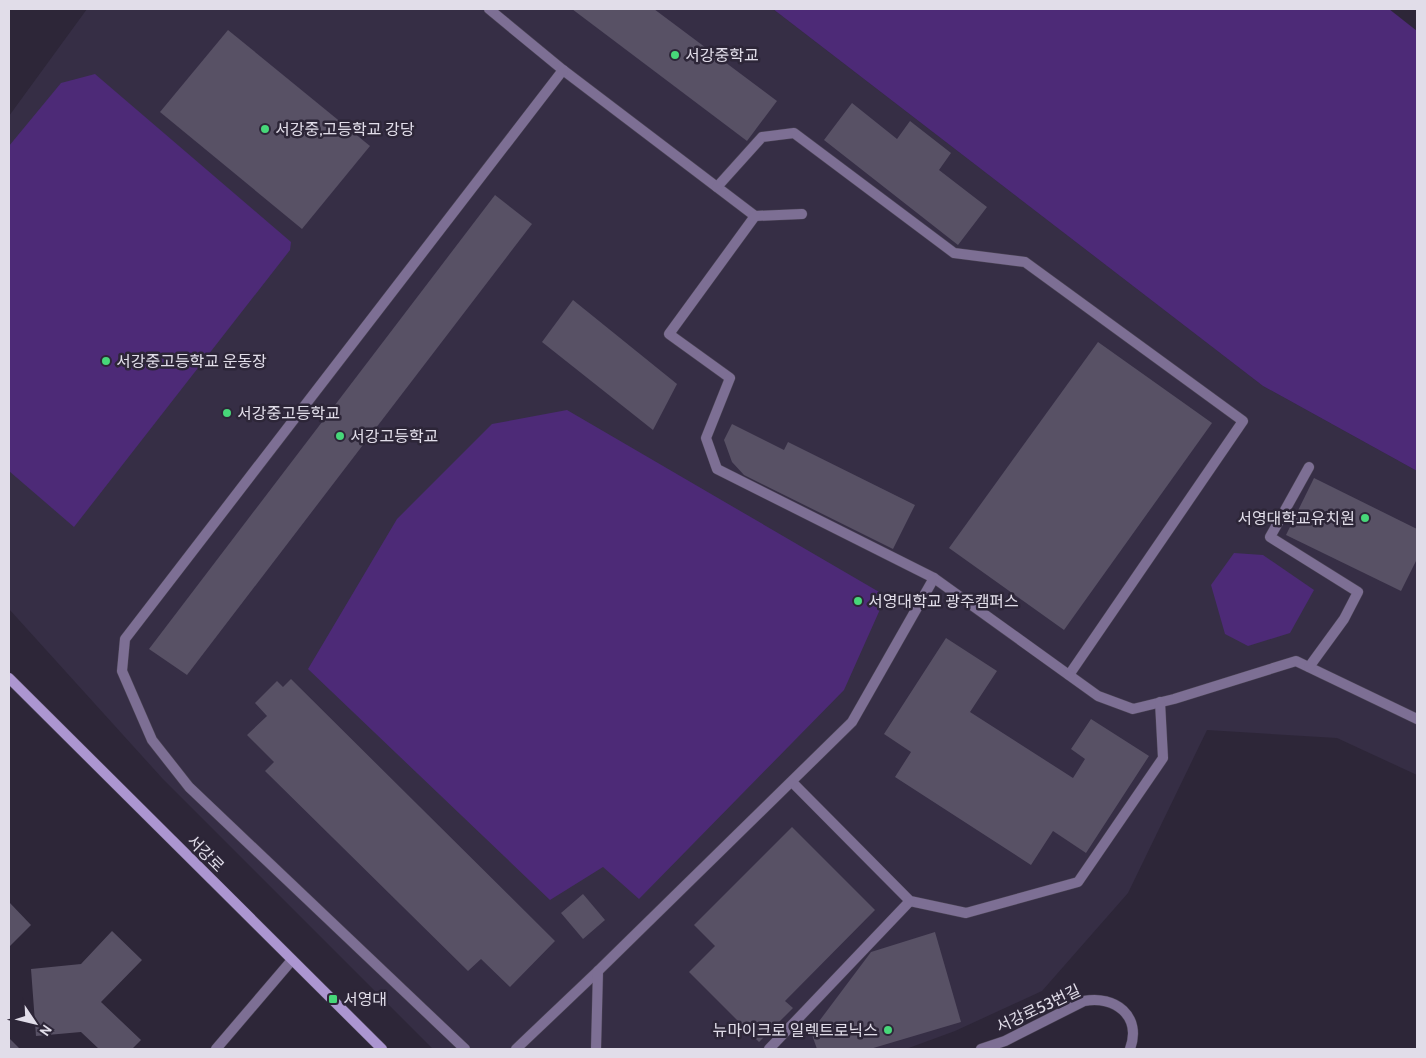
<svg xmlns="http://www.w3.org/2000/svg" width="1426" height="1058" viewBox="0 0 1426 1058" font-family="Cabin,'Noto Sans KR',sans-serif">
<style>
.built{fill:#362e45}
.green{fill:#4d2a77}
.building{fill:#585165}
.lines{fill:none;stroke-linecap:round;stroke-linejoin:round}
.lane-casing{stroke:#4a4354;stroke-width:11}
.street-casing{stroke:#4a4354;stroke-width:11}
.secondary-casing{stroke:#4a4354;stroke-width:11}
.lane{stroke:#7d6f94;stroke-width:10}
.street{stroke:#7d6f94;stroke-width:10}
.secondary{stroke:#ac96d1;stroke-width:10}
.poi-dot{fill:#47d779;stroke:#2d2638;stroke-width:2}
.labels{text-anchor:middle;stroke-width:5;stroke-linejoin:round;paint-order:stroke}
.poi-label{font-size:16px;fill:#e1dde9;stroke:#2d2638;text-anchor:start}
.street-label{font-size:16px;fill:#e1dde9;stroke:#2d2638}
</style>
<rect width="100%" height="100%" fill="#2d2638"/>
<polygon class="built" points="87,9 773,9 1263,386 1417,471 1417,775 1337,738 1207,730 1128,893 1042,991 955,1031 906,1049 433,1049 162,778 9,609 9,116"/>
<g class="green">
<polygon points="773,9 1389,9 1417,31 1417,471 1263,386"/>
<polygon points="95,74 291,242 290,250 74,527 9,471 9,146 61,83"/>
<polygon points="567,410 886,596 844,690 639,899 603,867 550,900 308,669 397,519 492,424"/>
<polygon points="1234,553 1263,555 1314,590 1290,633 1248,646 1225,634 1211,585"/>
</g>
<g class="building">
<polygon points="572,9 654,9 777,101 747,141"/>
<polygon points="228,30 370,146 302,229 160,112"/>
<polygon points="852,103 897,139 910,121 951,153 939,170 987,207 958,245 824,140"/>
<polygon points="495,195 532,224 187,675 149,649"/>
<polygon points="573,300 677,384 653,430 542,342"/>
<polygon points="1098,342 1212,423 1064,630 949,548"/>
<polygon points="732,424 784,450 788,442 915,505 893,549 744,475 732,462 724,440"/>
<polygon points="1314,478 1417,529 1417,559 1401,591 1286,535"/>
<polygon points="946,638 997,671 970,712 1073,778 1085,759 1071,749 1091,719 1149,756 1086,853 1053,831 1031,865 895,777 911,752 884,734"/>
<polygon points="291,679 555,941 510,987 481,959 468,971 265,771 274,762 247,735 267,716 255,703 277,681 283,687"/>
<polygon points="792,827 875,910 785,1001 793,1008 759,1042 689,972 715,946 694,925"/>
<polygon points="583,894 605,920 583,939 561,913"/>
<polygon points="9,902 31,925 9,947"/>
<polygon points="112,931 142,960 101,1002 141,1040 132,1049 99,1049 81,1032 36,1036 31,969 81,964"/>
<polygon points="935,932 961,1022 870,1049 817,1049 811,1032 871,952"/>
<polygon points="9,1038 20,1049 9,1049"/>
</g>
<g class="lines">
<g class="lane-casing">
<g id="lane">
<polyline points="489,9 563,70 755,216 802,214"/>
<polyline points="717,187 762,137 794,133 954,253 1025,262 1243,421 1069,675"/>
<polyline points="755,216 669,334 730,378 706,438 717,469 934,578 1098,696 1133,709 1174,699 1296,661 1417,719"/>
<polyline points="1309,467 1270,537 1358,592 1344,619 1309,667"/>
<polyline points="792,782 910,901 966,913 1078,882 1163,758 1160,702"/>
<polyline points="465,1049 189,787 152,740 122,671 125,639 563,70"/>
<polyline points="516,1049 598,971"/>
<polyline points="596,1049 598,971 852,722 934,578"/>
<polyline points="769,1049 910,901"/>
</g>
</g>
<g class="street-casing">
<g id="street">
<polyline points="216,1049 292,960"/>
<path d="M981,1049L1005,1041L1084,1001C1115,995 1142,1016 1130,1049"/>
</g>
</g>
<g class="secondary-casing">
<polyline id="secondary" points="9,678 382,1049"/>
</g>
<use href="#lane" class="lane"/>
<use href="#street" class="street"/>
<use href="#secondary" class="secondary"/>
</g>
<g class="poi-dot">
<circle cx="675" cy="55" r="5"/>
<circle cx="265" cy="129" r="5"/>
<circle cx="106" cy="361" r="5"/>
<circle cx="227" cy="413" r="5"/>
<circle cx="340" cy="436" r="5"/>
<circle cx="1365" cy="518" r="5"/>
<circle cx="858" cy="601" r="5"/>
<rect x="328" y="994" width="10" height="10" rx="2.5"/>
<circle cx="888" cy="1030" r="5"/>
</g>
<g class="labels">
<g class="poi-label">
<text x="685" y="61">서강중학교</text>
<text x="275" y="135">서강중,고등학교 강당</text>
<text x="116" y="367">서강중고등학교 운동장</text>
<text x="237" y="419">서강중고등학교</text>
<text x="350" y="442">서강고등학교</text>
<text x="1355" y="524" text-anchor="end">서영대학교유치원</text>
<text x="868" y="607">서영대학교 광주캠퍼스</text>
<text x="343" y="1005">서영대</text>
<text x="878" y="1036" text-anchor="end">뉴마이크로 일렉트로닉스</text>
</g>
<g class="street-label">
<text transform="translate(206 853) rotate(45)" y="6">서강로</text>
<text transform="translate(1038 1008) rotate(-25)" y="6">서강로53번길</text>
</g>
</g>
<rect width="1426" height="1058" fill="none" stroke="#e1dde9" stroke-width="20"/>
<g transform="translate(35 1023) rotate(125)" stroke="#2d2638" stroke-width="4" paint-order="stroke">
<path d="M0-4L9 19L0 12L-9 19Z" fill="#e1dde9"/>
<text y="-8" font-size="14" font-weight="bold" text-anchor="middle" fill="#e1dde9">N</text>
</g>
</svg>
